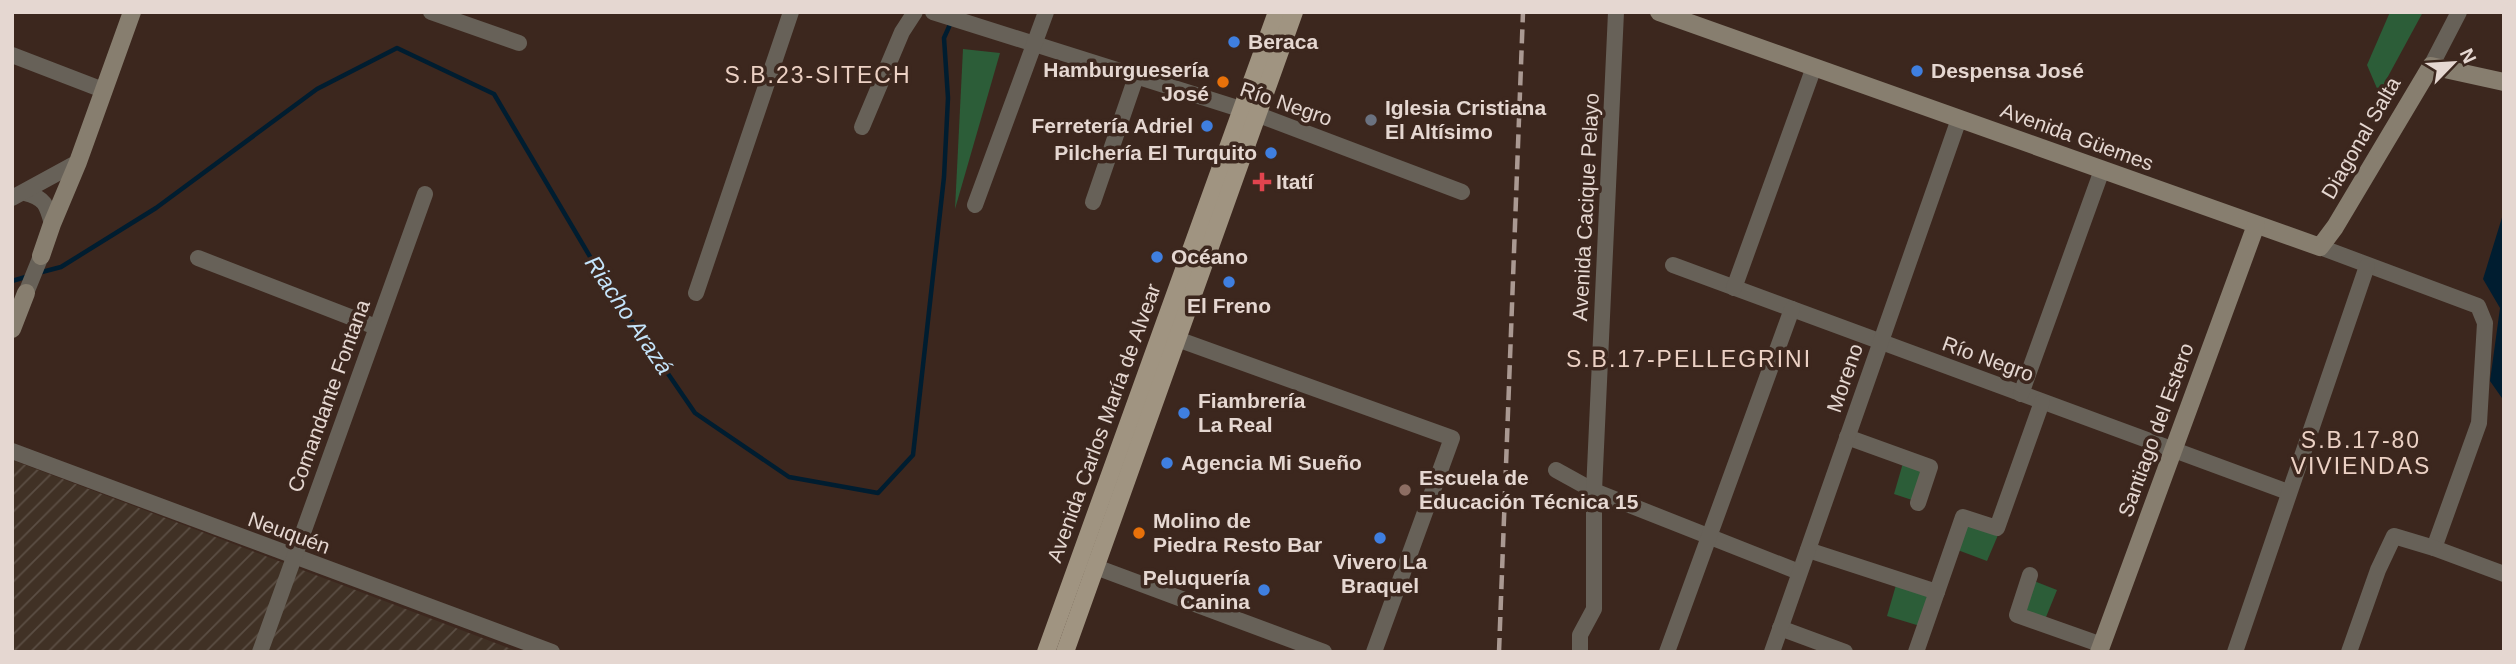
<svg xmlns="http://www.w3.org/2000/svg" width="2516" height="664" viewBox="0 0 2516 664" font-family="Arial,sans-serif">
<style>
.industrial{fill:url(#industrial-furrows)}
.park{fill:#2c5d38}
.water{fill:#001d30}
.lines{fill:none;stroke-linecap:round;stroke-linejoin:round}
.stream{stroke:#001d30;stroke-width:4.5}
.street{stroke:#676158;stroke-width:16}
.secondary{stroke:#877e6f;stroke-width:18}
.primary{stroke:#a09481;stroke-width:18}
.rail{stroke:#aa9992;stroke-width:4.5;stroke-dasharray:14 7;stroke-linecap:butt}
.shop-dot{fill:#3f7fe0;stroke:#3c271e;stroke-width:2.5}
.food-dot{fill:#e8710a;stroke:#3c271e;stroke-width:2.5}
.worship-dot{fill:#6b7280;stroke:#3c271e;stroke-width:2.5}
.health-dot{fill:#e0444e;stroke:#3c271e;stroke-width:2.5}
.education-dot{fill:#8d6e63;stroke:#3c271e;stroke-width:2.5}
.labels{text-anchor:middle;stroke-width:7;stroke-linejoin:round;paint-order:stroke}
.poi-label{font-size:21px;font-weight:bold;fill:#e5d7d1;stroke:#3c271e;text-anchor:start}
.street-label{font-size:21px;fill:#e5d7d1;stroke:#3c271e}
.neighbourhood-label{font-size:23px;letter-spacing:2px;fill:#ecd1c4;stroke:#3c271e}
.water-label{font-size:23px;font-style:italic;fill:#c4e4fb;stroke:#3c271e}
</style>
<defs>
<pattern id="industrial-furrows" width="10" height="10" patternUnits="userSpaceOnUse" patternTransform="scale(1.75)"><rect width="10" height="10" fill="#403125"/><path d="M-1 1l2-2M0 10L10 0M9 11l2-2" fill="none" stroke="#5b4e44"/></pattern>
</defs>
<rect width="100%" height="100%" fill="#3c271e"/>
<polygon class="industrial" points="12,460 519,652 12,652"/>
<g class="park">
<polygon points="2390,12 2423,12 2379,93 2367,65"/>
<polygon points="963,49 1000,53 955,209"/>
<polygon points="1903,463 1928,471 1918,502 1894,494"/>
<polygon points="1966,522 1998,535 1987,561 1955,549"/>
<polygon points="2034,581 2057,590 2044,622 2021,613"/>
<polygon points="1896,585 1929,595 1920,626 1887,616"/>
</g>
<polygon class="water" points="2504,211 2504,401 2490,381 2500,308 2483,279"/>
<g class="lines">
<g class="stream">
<polyline points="38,273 61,267 156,208 317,89 397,48 494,94 605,282 695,413 789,477 878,493 913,455 944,177 948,98 944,38 952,20"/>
<polyline points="12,281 29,276"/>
</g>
<g class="street">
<polyline points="431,12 519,43"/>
<polyline points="933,12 1256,114 1462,192"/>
<polyline points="12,55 103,90"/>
<polyline points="2431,66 2459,12"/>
<polyline points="862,127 902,32 915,12"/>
<path d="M25,193C45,198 47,205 52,224"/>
<polyline points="12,198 78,162"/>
<polyline points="1093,202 1136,77"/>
<polyline points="975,205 1046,12"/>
<polyline points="2320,247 2478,306 2485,323 2479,423 2434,548"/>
<polyline points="198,258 376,327"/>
<polyline points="1673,265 2288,492"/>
<polyline points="1734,288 1814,67"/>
<polyline points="26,293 41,256"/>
<polyline points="696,293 791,12"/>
<polyline points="1166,335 1452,438 1374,652"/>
<polyline points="2021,394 2102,170"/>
<polyline points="1847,437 1930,467 1918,503"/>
<polyline points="12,451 552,652"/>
<polyline points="1556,470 1594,491 1799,572"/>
<polyline points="1808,550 1937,592"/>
<polyline points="1085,563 1324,652"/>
<polyline points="2030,575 2017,615 2102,645"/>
<polyline points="1780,628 1845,652"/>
<polyline points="260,652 425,194"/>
<polyline points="1580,652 1580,635 1594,609 1594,491 1616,12"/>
<polyline points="1667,652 1792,309"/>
<polyline points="1772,652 1959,119"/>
<polyline points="1916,652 1963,517 1997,528 2042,402"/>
<polyline points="2235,652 2367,266"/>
<polyline points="2349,652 2378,570 2394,536 2434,548 2504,574"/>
</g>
<g class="secondary">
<polyline points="1659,12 2320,247 2335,227 2431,66 2504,82"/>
<polyline points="41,256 52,224 78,162 132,12"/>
<polyline points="12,329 26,293"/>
<polyline points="2099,652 2256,225"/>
</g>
<g class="primary">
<polyline points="1046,652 1277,12"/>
<polyline points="1065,652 1294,12"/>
</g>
<polyline class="rail" points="1499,652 1523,12"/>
</g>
<g class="shop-dot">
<circle cx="1234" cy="42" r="7"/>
<circle cx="1917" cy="71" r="7"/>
<circle cx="1207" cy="126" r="7"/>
<circle cx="1271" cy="153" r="7"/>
<circle cx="1157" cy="257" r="7"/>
<circle cx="1229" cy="282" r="7"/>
<circle cx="1184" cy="413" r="7"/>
<circle cx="1167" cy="463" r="7"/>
<circle cx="1380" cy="538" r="7"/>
<circle cx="1264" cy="590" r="7"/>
</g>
<g class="food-dot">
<circle cx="1223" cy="82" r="7"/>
<circle cx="1139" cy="533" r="7"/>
</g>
<circle class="worship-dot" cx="1371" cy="120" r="7"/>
<path class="health-dot" d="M1258.5 171.5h7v7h7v7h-7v7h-7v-7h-7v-7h7z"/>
<circle class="education-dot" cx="1405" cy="490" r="7"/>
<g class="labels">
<g class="poi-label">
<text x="1248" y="49">Beraca</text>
<text x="1209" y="77" text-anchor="end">Hamburguesería<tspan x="1209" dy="24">José</tspan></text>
<text x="1931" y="78">Despensa José</text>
<text x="1385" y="115">Iglesia Cristiana<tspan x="1385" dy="24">El Altísimo</tspan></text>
<text x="1193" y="133" text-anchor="end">Ferretería Adriel</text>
<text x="1257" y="160" text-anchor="end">Pilchería El Turquito</text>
<text x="1276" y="189">Itatí</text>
<text x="1171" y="264">Océano</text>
<text x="1229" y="313" text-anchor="middle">El Freno</text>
<text x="1198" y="408">Fiambrería<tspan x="1198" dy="24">La Real</tspan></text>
<text x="1181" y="470">Agencia Mi Sueño</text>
<text x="1419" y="485">Escuela de<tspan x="1419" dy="24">Educación Técnica 15</tspan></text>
<text x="1153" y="528">Molino de<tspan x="1153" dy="24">Piedra Resto Bar</tspan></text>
<text x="1380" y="569" text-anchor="middle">Vivero La<tspan x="1380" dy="24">Braquel</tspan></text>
<text x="1250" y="585" text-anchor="end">Peluquería<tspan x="1250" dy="24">Canina</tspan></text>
</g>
<g class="street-label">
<text transform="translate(1286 104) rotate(19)" y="7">Río Negro</text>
<text transform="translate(2077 137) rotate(20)" y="7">Avenida Güemes</text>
<text transform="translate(2361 138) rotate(-60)" y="7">Diagonal Salta</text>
<text transform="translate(1586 207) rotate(-87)" y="7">Avenida Cacique Pelayo</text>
<text transform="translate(1988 359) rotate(20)" y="7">Río Negro</text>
<text transform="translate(1845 378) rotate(-71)" y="7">Moreno</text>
<text transform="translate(329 396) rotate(-70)" y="7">Comandante Fontana</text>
<text transform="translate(1104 423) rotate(-70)" y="7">Avenida Carlos María de Alvear</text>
<text transform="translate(2156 430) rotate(-70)" y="7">Santiago del Estero</text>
<text transform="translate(289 533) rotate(20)" y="7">Neuquén</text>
</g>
<g class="neighbourhood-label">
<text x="818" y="83">S.B.23-SITECH</text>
<text x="1689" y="367">S.B.17-PELLEGRINI</text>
<text x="2361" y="448">S.B.17-80<tspan x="2361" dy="26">VIVIENDAS</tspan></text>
</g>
<g class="water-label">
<text transform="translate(629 315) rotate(56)" y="8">Riacho Arazá</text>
</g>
</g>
<rect width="2516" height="664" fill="none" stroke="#e5d7d1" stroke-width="28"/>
<g transform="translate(2453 63) rotate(65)" stroke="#3c271e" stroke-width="5" paint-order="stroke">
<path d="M0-5L12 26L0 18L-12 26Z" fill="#e5d7d1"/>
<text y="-10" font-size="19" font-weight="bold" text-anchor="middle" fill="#e5d7d1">N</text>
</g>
</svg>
